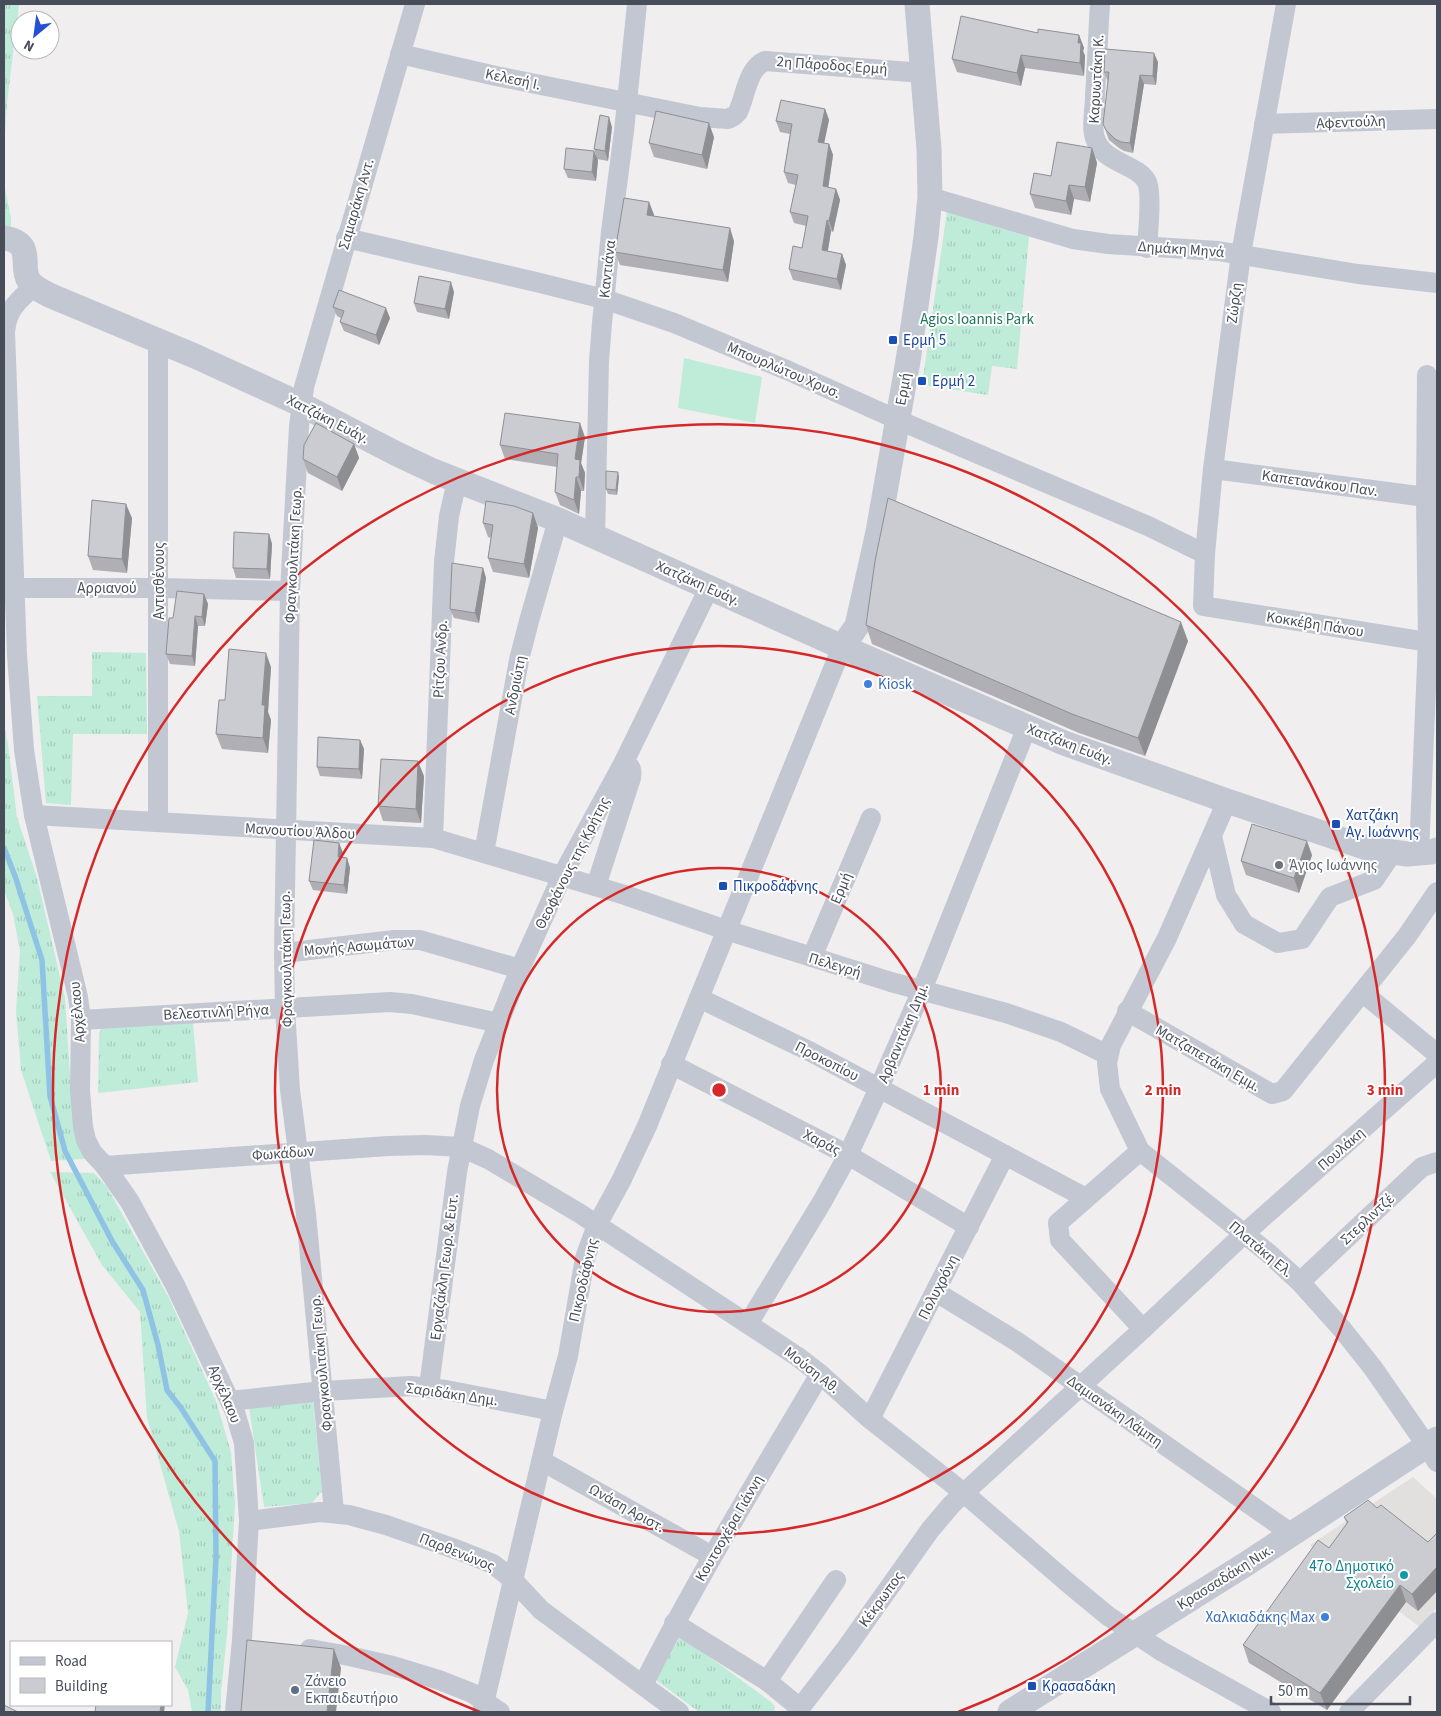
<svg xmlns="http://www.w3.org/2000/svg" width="1441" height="1716" viewBox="0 0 1441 1716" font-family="'Source Sans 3',sans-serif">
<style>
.education{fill:#e1e0df}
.grass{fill:url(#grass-tufts)}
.garden{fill:#bfebd9}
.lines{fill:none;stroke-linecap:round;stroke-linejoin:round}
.stream{stroke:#8fc3e5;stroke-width:5.5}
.minor{stroke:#c2c7d2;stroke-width:20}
.tertiary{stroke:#c2c7d2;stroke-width:25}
.wall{fill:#afafb5}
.shaded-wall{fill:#8e8f93}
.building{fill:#cbccd2;stroke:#8e8f93}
.ring{fill:none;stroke:#d62828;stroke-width:2.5}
.transit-dot{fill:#1a4fb4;stroke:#fff;stroke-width:2}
.shop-dot{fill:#3f7fe0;stroke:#fff;stroke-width:2}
.worship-dot{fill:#6b7280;stroke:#fff;stroke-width:2}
.culture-dot{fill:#0f9aa8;stroke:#fff;stroke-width:2}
.service-dot{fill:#5c6f8a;stroke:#fff;stroke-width:2}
.labels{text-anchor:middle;stroke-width:4;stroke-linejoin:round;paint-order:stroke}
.street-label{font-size:15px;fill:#474e5a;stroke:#fff}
.park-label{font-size:15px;fill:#1d765b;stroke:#fff}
.transit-label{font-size:15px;fill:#164399;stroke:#fff;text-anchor:start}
.shop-label{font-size:15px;fill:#366cbe;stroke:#fff;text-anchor:start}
.worship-label{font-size:15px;fill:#5b616d;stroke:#fff;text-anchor:start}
.culture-label{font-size:15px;fill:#0d838f;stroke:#fff;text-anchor:end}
.service-label{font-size:15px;fill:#4e5e75;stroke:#fff;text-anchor:start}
.centre{fill:#d62828;stroke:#fff;stroke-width:2.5}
.ring-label{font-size:15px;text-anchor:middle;font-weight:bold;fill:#d62828;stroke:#fff;stroke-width:4;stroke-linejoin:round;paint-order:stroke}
</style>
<defs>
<pattern id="grass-tufts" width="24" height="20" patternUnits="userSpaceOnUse" patternTransform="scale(1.25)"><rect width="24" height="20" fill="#bfebd9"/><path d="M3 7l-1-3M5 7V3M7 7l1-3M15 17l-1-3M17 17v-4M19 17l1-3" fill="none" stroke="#a6cbbc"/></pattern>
</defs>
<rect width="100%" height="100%" fill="#f0eeee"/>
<polygon class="education" points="1413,1477 1437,1499 1437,1608 1420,1627 1310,1545"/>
<g class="grass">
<polygon points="4,4 19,4 7,103 4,148"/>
<polygon points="4,168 4,184 11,218 11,227 4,227"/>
<polygon points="947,211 1029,237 1017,369 992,366 988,395 922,385"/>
<polygon points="92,652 146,653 147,734 73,734 71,805 46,803 37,696 92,696"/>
<polygon points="4,723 8,745 17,817 37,878 65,998 72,1105 84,1159 51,1161 21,1070 16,1011 20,951 13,914 4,890"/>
<polygon points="193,1023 198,1082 98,1093 99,1035 101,1028"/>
<polygon points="50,1172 94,1173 107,1187 169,1298 216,1401 231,1452 235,1504 227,1634 221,1692 221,1712 192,1712 188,1690 175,1667 188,1613 179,1531 147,1418 140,1312 102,1265"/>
<polygon points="313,1400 322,1491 312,1503 264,1507 249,1407"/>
<polygon points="679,1638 696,1647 771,1702 775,1707 774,1712 699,1712 656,1680"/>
</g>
<polygon class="garden" points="684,358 762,377 755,423 678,408"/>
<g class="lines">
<polyline class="stream" points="4,848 15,876 42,960 50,1096 65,1151 112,1241 143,1290 158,1345 167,1390 181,1408 215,1461 216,1557 208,1712"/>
<g class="minor">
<path d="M1100,4C1098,35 1097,65 1095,96C1095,109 1091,126 1095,138C1103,164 1137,163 1147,182C1152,193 1148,234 1147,248"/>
<polyline points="1286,4 1241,254 1213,469 1205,554 1203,606 1428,642"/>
<path d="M400,54L496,76L700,117L728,119L734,116L738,112C746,95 747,69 765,61L924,73"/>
<polyline points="1264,124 1437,119"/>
<polyline points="930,197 1073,239 1108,244 1218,251 1358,274 1437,283"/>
<polyline points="346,238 536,282 604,299 674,323 789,371 898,420 1148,526 1205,554"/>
<path d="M34,286C18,301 7,309 5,332L17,655L24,750L34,815L78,997L81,1020L80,1091L83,1127L86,1140L92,1152L105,1166L130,1202L175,1285L235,1412L244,1443L249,1521L242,1640L235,1712"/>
<polyline points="158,341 158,822"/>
<polyline points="1213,469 1426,497"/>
<polyline points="595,537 599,361 602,323 611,232 624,131 637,4"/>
<polyline points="14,588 159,588 290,591"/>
<polyline points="1227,801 1167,938 1111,1045 1107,1063 1110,1089 1140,1151 1267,1252 1300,1282 1342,1329 1373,1368 1427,1446 1437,1462"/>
<polyline points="34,815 433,838 625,895 726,930 891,982 1006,1013 1061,1032 1108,1055"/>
<polyline points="1212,836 1226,895 1244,924 1278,943 1302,939 1330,897 1374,880 1393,852"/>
<polyline points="433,838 444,562 449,516 457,481"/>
<polyline points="484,853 519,660 529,621 558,520"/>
<polyline points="1419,853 1428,642 1426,497 1427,375"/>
<path d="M596,886L631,778C632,770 632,767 624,762"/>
<polyline points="284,953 394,940 420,940 520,969"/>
<polyline points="812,957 871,818"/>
<polyline points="1362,992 1437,1054"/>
<polyline points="699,998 811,1052 1086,1198"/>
<polyline points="1127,1011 1272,1094 1283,1091 1407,936 1437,892"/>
<polyline points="81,1020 390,1002 412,1004 499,1023"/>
<polyline points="671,1064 848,1155 969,1227"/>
<polyline points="1140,1151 1058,1223 1060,1240 1143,1329"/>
<polyline points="105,1166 388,1146 426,1145 461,1147 488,1159 579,1213 798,1357 820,1374 870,1419 964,1493 1068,1583 1108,1616 1161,1651 1271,1712"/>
<polyline points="1300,1282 1422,1167 1437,1162"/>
<polyline points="936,1292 1016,1341 1292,1534"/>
<polyline points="748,1324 822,1202 848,1155 879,1088 922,990 1027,727"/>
<polyline points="429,1387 457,1172 470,1106 484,1060 520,969 562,876 624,762 709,588"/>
<polyline points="230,1401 323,1391 411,1386 446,1390 553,1411"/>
<polyline points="870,1419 1005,1155"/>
<polyline points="542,1461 712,1556"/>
<polyline points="334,1512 306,1214 290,1090 285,1008 284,953 290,591 299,426 304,387 415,4"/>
<polyline points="249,1521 320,1512 349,1515 386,1525 458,1550 493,1564 513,1580 541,1610 679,1712"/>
<polyline points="674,1623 767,1681 800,1708"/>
<polyline points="310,1649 349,1656 393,1666 439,1680 472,1693 500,1712"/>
<polyline points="767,1681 836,1580"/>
<path d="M643,1685C697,1578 759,1477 820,1374"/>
<polyline points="482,1712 553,1411 568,1356 585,1258 597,1225 621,1181 647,1126 842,647"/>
<polyline points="797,1712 847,1647 930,1530 952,1504 1143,1329 1244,1234 1437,1063"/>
<polyline points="1349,1712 1437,1622"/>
</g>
<g class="tertiary">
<path d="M4,238C36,243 19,265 29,281C34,288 42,291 49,295L197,357L302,405L397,454L433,471L558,520L842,647L1064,743L1227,801L1370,849L1407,854L1431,852L1437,850"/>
<polyline points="842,647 857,626 878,532 908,361 926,237 930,197 929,149 917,4"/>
<polyline points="1010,1712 1246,1564 1437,1439"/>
</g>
</g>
<g class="wall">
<polygon points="1038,33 1079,35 1084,48 1083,51 1085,56 1084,76 1025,68 1021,86 957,72 952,59"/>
<polygon points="1158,62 1156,85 1144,84 1133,153 1124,151 1119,148 1109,140 1103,124 1108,82 1104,72"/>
<polygon points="825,109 829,120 824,143 829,144 833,155 828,187 836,189 840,200 833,232 831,231 828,251 842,254 846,265 841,290 793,280 789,269 802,248 806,226 794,223 790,212 796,185 788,183 784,172 790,134 780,132 776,121"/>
<polygon points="612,127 608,161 597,159 594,149"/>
<polygon points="714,137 707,169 654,157 649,143"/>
<polygon points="1092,148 1097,163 1090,202 1074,199 1071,215 1035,208 1030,194 1051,176"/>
<polygon points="598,160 596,181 568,178 564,169"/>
<polygon points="649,202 654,215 653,216 734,241 728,282 620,265 615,252"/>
<polygon points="454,292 449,319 417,312 414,303"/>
<polygon points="333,307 390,318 379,345 344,331 340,322 341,318 337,316"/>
<polygon points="585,437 581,463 585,473 584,491 581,491 579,514 560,505 555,492 557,467 505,459 500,445"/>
<polygon points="354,444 359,458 342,491 308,473 303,459"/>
<polygon points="619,477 617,495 608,494 606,489"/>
<polygon points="533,513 538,528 529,578 493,572 488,558 491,538 488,537 483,523"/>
<polygon points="132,518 127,573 93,570 88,556"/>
<polygon points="269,534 272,544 270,579 236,578 233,568"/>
<polygon points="483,568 486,578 479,623 454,618 450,609"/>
<polygon points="204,594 208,604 205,626 198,626 195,666 170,664 166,654 173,618"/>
<polygon points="866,625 1188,641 1145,756 1079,733 872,644"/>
<polygon points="271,667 268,712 271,720 268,753 222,749 216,734 225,700"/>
<polygon points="360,740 364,749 362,779 320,776 317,767"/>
<polygon points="424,776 421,823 383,821 378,806"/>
<polygon points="339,843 343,853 342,857 347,858 350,868 347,894 313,890 309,881"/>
<polygon points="1312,855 1299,893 1246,875 1241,861"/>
<polygon points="1377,1508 1428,1542 1437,1533 1437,1591 1418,1611 1406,1602 1327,1710 1249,1663 1243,1645 1329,1548 1347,1524 1344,1517"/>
</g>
<g class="shaded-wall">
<polygon points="1079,35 1084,48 1083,51 1085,56 1084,76 1080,63 1078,43"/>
<polygon points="1154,53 1158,62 1156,85 1153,76"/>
<polygon points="1021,55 1025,68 1021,86 1017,73"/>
<polygon points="1140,75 1144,84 1133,153 1130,143"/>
<polygon points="825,109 829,120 822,153 818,142"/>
<polygon points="609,117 612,127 608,161 605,151"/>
<polygon points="709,123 714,137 707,169 702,155"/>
<polygon points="829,144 833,155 827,197 823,186"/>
<polygon points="1092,148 1097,163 1090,202 1085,187"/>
<polygon points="594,151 598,160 596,181 592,172"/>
<polygon points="1069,185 1074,199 1071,215 1066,201"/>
<polygon points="836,189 840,200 833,232 829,221"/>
<polygon points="649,202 654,215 651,228 647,215"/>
<polygon points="827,220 831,231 826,261 822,250"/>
<polygon points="730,228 734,241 728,282 723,270"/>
<polygon points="842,254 846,265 841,290 837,279"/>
<polygon points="451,282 454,292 449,319 445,309"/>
<polygon points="386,308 390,318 379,345 376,335"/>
<polygon points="580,423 585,437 581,463 585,473 584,491 579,477 575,459"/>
<polygon points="354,444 359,458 342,491 337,477"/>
<polygon points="618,472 619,477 617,495 616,490"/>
<polygon points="576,477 581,491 579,514 574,500"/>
<polygon points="126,504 132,518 127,573 122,559"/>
<polygon points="533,513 538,528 529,578 524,564"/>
<polygon points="269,534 272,544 270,579 267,569"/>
<polygon points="483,568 486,578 479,623 475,613"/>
<polygon points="204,594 208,604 205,626 202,617"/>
<polygon points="195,616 198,626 195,666 192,656"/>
<polygon points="1181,622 1188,641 1145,756 1138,738"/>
<polygon points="266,653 271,667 268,712 271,720 268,753 263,738 262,705"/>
<polygon points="360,740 364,749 362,779 359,769"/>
<polygon points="418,761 424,776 421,823 416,809"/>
<polygon points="1307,841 1312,855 1299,893 1294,878"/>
<polygon points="339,843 343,853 341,867 338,857"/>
<polygon points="347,858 350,868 347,894 344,885"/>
<polygon points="1437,1567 1437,1591 1418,1611 1412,1594"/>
<polygon points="1400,1585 1406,1602 1327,1710 1320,1693"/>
<polygon points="334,1649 341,1668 336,1712 327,1712"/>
<polygon points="161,1705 165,1705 164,1712 160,1712"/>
</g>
<g class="building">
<polygon points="961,16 1038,33 1038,29 1079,35 1078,43 1081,43 1080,63 1021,55 1017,73 952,59"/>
<polygon points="1105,49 1154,53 1153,76 1140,75 1130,143 1121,142 1115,139 1106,130 1103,124 1109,72 1104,72"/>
<polygon points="781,100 825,109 818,142 829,144 823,186 836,189 829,221 827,220 822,250 842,254 837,279 789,269 793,246 802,248 808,216 790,212 798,175 784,172 792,124 776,121"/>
<polygon points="656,111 709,123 702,155 649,143"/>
<polygon points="600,115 609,117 605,151 594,149"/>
<polygon points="1057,142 1092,148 1085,187 1069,185 1066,201 1030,194 1034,173 1051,176"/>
<polygon points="566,148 594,151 592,172 564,169"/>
<polygon points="624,198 649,202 647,215 730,228 723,270 615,252"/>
<polygon points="419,276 451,282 445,309 414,303"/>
<polygon points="339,290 386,308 376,335 340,322 344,311 333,307"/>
<polygon points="505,413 580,423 575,459 580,460 579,477 576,477 574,500 555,492 558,454 500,445"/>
<polygon points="316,423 354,444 337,477 303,459 304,445"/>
<polygon points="606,471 618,472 616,490 606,489"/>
<polygon points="888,498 1181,622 1138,738 1072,714 866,625 875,561"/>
<polygon points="92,500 126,504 122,559 88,556"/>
<polygon points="486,501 514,506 533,513 524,564 488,558 493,525 483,523"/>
<polygon points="234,532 269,534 267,569 233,568"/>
<polygon points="452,563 483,568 475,613 450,609"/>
<polygon points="177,591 204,594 202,617 195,616 192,656 166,654 169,618 173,618"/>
<polygon points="229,649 266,653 262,705 265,705 263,738 216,734 219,700 225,700"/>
<polygon points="318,737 360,740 359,769 317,767"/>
<polygon points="381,759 418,761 416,809 378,806"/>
<polygon points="1252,824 1307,841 1294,878 1241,861"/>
<polygon points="314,840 339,843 338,857 347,858 344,885 309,881"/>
<polygon points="1368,1500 1377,1508 1381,1505 1428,1542 1437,1533 1437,1567 1412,1594 1400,1585 1320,1693 1243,1645 1318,1540 1329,1548 1348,1522 1344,1517"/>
<polygon points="247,1640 334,1649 327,1712 241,1712"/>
<polygon points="4,1705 18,1712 4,1712"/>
<polygon points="96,1705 161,1705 160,1712 95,1712"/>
</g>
<g class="ring">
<circle cx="719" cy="1090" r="222"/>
<circle cx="719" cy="1090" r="444"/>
<path d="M480 1712A666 666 0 1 1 958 1712"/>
</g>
<g class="transit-dot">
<rect x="888" y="335" width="10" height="10" rx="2.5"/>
<rect x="917" y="376" width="10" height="10" rx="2.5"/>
<rect x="1331" y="819" width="10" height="10" rx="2.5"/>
<rect x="718" y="881" width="10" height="10" rx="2.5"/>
<rect x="1027" y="1681" width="10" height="10" rx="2.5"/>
</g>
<g class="shop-dot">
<circle cx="868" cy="684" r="5"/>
<circle cx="1325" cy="1617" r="5"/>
</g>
<circle class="worship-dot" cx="1279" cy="865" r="5"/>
<circle class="culture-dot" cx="1404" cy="1575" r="5"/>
<circle class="service-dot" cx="295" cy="1690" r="5"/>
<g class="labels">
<g class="street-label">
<text transform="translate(832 65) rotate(4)" y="5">2η Πάροδος Ερμή</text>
<text transform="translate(513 79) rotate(12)" y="5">Κελεσή Ι.</text>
<text transform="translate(1096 79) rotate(-87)" y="5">Καρυωτάκη Κ.</text>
<text transform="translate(1351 122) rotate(-2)" y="5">Αφεντούλη</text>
<text transform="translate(356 204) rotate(-74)" y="5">Σαμαράκη Αντ.</text>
<text transform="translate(1181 249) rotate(4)" y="5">Δημάκη Μηνά</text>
<text transform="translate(607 269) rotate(-84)" y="5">Καντιάνα</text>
<text transform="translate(1234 303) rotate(-83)" y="5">Ζώρζη</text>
<text transform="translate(784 370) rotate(23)" y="5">Μπουρλώτου Χρυσ.</text>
<text transform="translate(903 389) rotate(-80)" y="5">Ερμή</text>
<text transform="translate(328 419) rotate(27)" y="5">Χατζάκη Ευάγ.</text>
<text transform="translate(1320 483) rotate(8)" y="5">Καπετανάκου Παν.</text>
<text transform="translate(293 555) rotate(-87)" y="5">Φραγκουλιτάκη Γεωρ.</text>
<text transform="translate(159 581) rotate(-90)" y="5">Αντισθένους</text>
<text transform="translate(698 583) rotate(24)" y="5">Χατζάκη Ευάγ.</text>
<text x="107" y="593">Αρριανού</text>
<text transform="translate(1315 624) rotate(9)" y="5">Κοκκέβη Πάνου</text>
<text transform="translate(440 659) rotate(-87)" y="5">Ρίτζου Ανδρ.</text>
<text transform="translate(515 685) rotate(-79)" y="5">Ανδριώτη</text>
<text transform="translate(1070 744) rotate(21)" y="5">Χατζάκη Ευάγ.</text>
<text transform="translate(300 831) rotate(3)" y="5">Μανουτίου Άλδου</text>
<text transform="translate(572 863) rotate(-63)" y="5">Θεοφάνους της Κρήτης</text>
<text transform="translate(841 888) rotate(-67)" y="5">Ερμή</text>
<text transform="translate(359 946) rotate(-5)" y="5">Μονής Ασωμάτων</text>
<text transform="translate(286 959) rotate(-91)" y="5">Φραγκουλιτάκη Γεωρ.</text>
<text transform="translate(835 965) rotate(17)" y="5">Πελεγρή</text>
<text transform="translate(77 1012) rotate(-95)" y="5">Αρχέλαου</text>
<text transform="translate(216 1012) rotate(-3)" y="5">Βελεστινλή Ρήγα</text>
<text transform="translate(903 1033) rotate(-67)" y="5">Αρβανιτάκη Δημ.</text>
<text transform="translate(1208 1058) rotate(30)" y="5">Ματζαπετάκη Εμμ.</text>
<text transform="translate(827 1061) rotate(27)" y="5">Προκοπίου</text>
<text transform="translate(822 1142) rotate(27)" y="5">Χαράς</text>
<text transform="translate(1341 1149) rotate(-41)" y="5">Πουλάκη</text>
<text transform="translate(283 1153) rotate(-4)" y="5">Φωκάδων</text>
<text transform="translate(1367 1219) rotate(-43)" y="5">Στερλιντζέ</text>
<text transform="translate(1261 1249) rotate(40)" y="5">Πλατάκη Ελ.</text>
<text transform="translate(444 1267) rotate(-83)" y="5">Εργαζάκλη Γεωρ. &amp; Ευτ.</text>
<text transform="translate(583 1280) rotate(-77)" y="5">Πικροδάφνης</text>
<text transform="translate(938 1287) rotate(-63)" y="5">Πολυχρόνη</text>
<text transform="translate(321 1363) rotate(-95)" y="5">Φραγκουλιτάκη Γεωρ.</text>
<text transform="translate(812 1370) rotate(38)" y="5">Μούση Αθ.</text>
<text transform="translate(225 1394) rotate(67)" y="5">Αρχέλαου</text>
<text transform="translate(452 1394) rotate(8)" y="5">Σαριδάκη Δημ.</text>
<text transform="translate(1115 1411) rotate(35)" y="5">Δαμιανάκη Λάμπη</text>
<text transform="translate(627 1508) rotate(29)" y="5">Ωνάση Αριστ.</text>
<text transform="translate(729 1528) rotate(-60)" y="5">Κουτσοχέρα Γιάννη</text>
<text transform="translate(457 1552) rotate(22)" y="5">Παρθενώνος</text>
<text transform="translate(1225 1577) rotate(-32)" y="5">Κρασσαδάκη Νικ.</text>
<text transform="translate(881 1599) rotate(-54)" y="5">Κέκρωπος</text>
</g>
<g class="park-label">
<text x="977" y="324">Agios Ioannis Park</text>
</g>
<g class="transit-label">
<text x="903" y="345">Ερμή 5</text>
<text x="932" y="386">Ερμή 2</text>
<text x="1346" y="820">Χατζάκη<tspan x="1346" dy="17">Αγ. Ιωάννης</tspan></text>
<text x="733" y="891">Πικροδάφνης</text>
<text x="1042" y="1691">Κρασαδάκη</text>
</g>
<g class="shop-label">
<text x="878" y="689">Kiosk</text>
<text x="1315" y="1622" text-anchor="end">Χαλκιαδάκης Max</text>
</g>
<g class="worship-label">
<text x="1289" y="870">Άγιος Ιωάννης</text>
</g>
<g class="culture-label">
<text x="1394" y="1571">47ο Δημοτικό<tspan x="1394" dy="17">Σχολείο</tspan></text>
</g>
<g class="service-label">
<text x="305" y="1686">Ζάνειο<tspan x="305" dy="17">Εκπαιδευτήριο</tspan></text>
</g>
</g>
<circle cx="719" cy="1090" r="8" class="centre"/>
<g class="ring-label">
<text x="941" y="1095">1 min</text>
<text x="1163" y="1095">2 min</text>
<text x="1385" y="1095">3 min</text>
</g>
<rect width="1441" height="1716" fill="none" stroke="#474e5a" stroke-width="10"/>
<rect x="10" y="1641" width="162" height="65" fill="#ffffff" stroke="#b5b8bd"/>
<rect x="20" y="1657" width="25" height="8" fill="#c2c7d2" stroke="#b5b8bd"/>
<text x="55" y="1666" font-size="15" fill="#474e5a">Road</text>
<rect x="20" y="1678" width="25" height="15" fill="#cbccd2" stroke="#b5b8bd"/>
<text x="55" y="1691" font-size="15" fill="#474e5a">Building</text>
<g transform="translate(35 35) rotate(209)"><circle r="24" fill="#ffffff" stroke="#b5b8bd"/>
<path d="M0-4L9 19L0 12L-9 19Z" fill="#2550d3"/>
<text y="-8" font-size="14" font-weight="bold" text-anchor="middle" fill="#474e5a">N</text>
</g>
<path d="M1271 1696v8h139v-8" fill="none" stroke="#474e5a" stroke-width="2.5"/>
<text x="1278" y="1696" font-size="15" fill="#474e5a" stroke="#ffffff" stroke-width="4" paint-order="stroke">50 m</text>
</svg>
